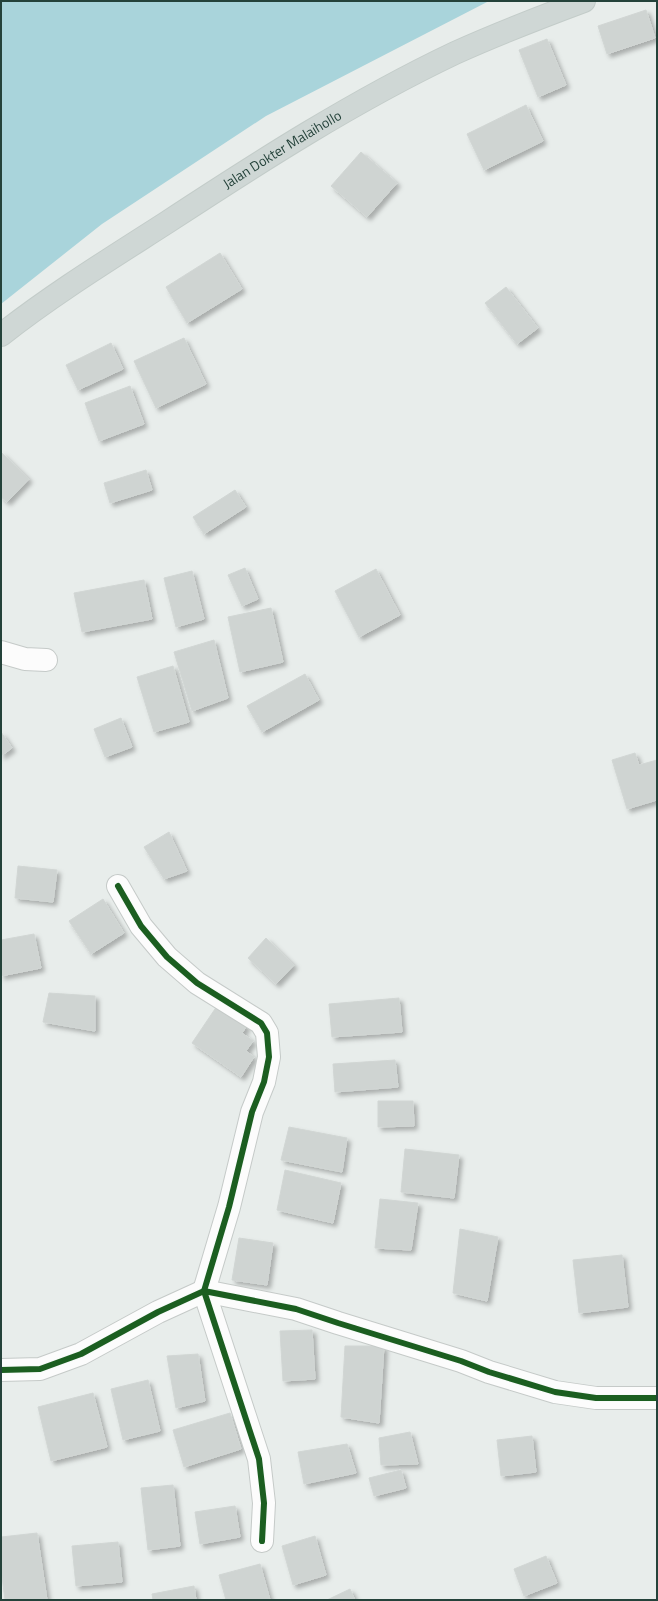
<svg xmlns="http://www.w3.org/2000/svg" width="658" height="1601" viewBox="0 0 658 1601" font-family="'Titillium Web',sans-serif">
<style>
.water{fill:#a9d4db}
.building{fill:#cfd4d2;stroke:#d1d6d4;filter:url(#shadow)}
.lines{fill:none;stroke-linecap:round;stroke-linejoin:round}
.minor-casing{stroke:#c5cac8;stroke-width:24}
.major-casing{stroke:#c3ccc9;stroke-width:24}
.minor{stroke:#fcfcfc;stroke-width:22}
.major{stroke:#cfd7d5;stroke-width:22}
.cycleway-casing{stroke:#f7fbf9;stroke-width:8}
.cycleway{stroke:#1b5e20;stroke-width:6}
.labels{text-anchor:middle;stroke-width:3;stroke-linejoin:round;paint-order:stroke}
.street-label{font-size:14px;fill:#24423a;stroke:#f7fbf9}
</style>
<defs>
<filter id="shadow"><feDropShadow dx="3.5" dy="3.5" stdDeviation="2" flood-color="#0004"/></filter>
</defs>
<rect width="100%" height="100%" fill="#e8edeb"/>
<polygon class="water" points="1,1 489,1 266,116 102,224 1,304"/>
<g class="building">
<polygon points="646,10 655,38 607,54 598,26"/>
<polygon points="547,39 566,85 538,97 519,50"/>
<polygon points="526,105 543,141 484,170 467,134"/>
<polygon points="361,152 397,183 367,217 331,186"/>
<polygon points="220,253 242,289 187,323 166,287"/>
<polygon points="506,287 538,328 517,344 485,303"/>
<polygon points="184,338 206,384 156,408 134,361"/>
<polygon points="111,343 123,369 78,390 66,365"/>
<polygon points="130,386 144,424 99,441 85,403"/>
<polygon points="1,452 29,479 7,502 1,497"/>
<polygon points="146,470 152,490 110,503 104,483"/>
<polygon points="235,490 246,507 204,534 193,517"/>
<polygon points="245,568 258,599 242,606 228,575"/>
<polygon points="376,569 400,615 359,637 335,591"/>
<polygon points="192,571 204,619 176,627 164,578"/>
<polygon points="144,580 152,619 82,632 74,593"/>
<polygon points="271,608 283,662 240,672 228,617"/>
<polygon points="214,640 228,698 192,711 174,652"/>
<polygon points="173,666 189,722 154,732 137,677"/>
<polygon points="305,674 319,700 262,732 247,706"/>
<polygon points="121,718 132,747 105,757 94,729"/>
<polygon points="1,732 12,748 1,756"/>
<polygon points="635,753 639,765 657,760 657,800 627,809 612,760"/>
<polygon points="169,832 187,871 164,879 144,847"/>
<polygon points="18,866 57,870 53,902 15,898"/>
<polygon points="103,899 124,933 91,954 69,921"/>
<polygon points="34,934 41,968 1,976 1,940"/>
<polygon points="266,938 294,965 276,984 248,958"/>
<polygon points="49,993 95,996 95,1031 43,1022"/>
<polygon points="399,998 402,1032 332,1037 329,1004"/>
<polygon points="217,1006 247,1026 242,1033 253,1041 246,1051 254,1057 241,1077 192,1043"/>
<polygon points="395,1060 398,1087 335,1092 333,1064"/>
<polygon points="378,1101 413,1101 414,1126 378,1127"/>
<polygon points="289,1127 347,1138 342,1172 281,1160"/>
<polygon points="405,1149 459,1155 454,1198 401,1192"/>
<polygon points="285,1170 341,1183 333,1223 277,1210"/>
<polygon points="380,1199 418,1203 411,1250 375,1248"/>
<polygon points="460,1229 498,1237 487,1301 453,1293"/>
<polygon points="239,1238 273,1243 267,1285 232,1280"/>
<polygon points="622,1255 628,1307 579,1313 573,1260"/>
<polygon points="312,1330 315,1379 283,1381 280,1331"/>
<polygon points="345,1346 384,1346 379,1423 341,1417"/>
<polygon points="198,1354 205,1401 176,1408 167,1356"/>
<polygon points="148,1380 160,1431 123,1440 111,1389"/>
<polygon points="93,1393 107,1447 51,1461 38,1407"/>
<polygon points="230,1413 241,1449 184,1467 173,1430"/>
<polygon points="410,1432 418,1464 381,1465 379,1438"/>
<polygon points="532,1436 536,1472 501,1476 497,1440"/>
<polygon points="347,1444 356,1473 304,1484 298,1452"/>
<polygon points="401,1470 406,1488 374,1496 369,1478"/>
<polygon points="173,1485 180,1546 148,1550 141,1488"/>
<polygon points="235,1506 240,1537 200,1544 195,1512"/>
<polygon points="37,1533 47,1600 5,1600 1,1569 1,1537"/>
<polygon points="315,1536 326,1575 293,1585 282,1546"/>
<polygon points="118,1542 122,1582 76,1586 72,1546"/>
<polygon points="546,1556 557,1583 524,1596 514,1569"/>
<polygon points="260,1564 270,1600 226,1600 219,1575"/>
<polygon points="194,1586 196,1600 153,1600 152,1594"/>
<polygon points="350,1589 355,1600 327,1600"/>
</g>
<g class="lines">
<g class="minor-casing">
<g id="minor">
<polyline points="1,652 25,659 46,660"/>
<polyline points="118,886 141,926 167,957 197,983 261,1023 267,1033 269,1057 264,1082 252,1112 229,1207 204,1291 259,1459 264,1503 262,1541"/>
<polyline points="1,1370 40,1369 81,1354 158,1312 204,1291 296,1309 338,1323 461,1361 489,1372 555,1392 596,1398 657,1398"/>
</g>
</g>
<g class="major-casing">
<g id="major">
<path id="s1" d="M1,335C53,294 110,259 166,223C259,162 354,101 455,53C497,34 541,17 584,1"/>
</g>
</g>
<use href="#minor" class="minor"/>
<use href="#major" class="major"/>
<g class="cycleway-casing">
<g id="cycleway">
<polyline points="118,886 141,926 167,957 197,983 261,1023 267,1033 269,1057 264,1082 252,1112 229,1207 204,1291 259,1459 264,1503 262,1541"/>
<polyline points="1,1370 40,1369 81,1354 158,1312 204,1291 296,1309 338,1323 461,1361 489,1372 555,1392 596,1398 657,1398"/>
</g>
</g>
<use href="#cycleway" class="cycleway"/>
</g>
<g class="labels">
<g class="street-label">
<text dy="5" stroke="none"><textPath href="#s1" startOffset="337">Jalan Dokter Malaihollo</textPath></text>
</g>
</g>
<rect width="658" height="1601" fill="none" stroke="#24423a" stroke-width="4"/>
</svg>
